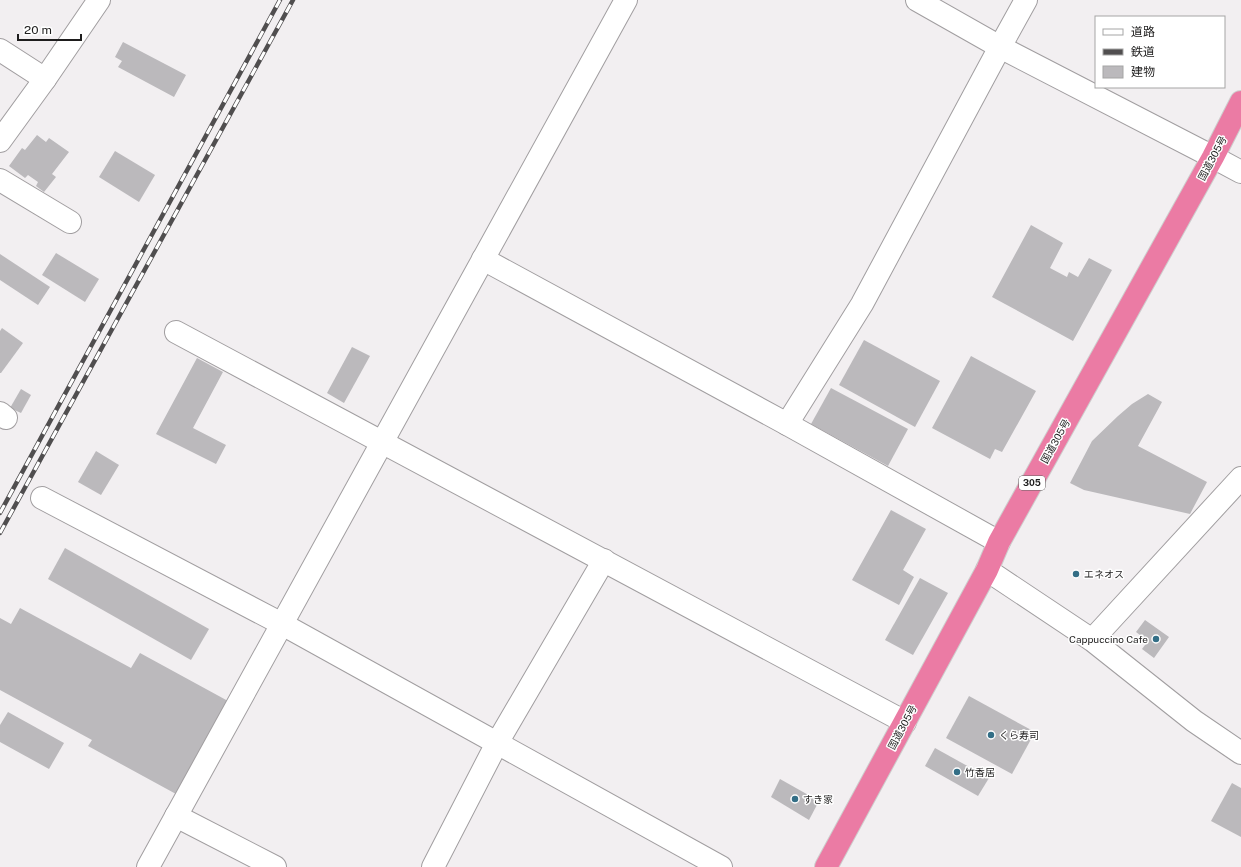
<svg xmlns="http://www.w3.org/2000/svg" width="1241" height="867" viewBox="0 0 1241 867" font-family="'Public Sans','Noto Sans JP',sans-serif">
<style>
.building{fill:#bbb9bc}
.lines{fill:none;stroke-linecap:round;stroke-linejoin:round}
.minor-casing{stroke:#a19ea0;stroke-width:24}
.highway-casing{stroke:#cecdcd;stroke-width:24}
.minor{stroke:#fff;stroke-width:22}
.highway{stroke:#eb7ba4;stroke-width:22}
.rail-casing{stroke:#504e4f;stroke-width:4.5}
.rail{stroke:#fff;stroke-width:3;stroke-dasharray:9;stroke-linecap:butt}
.poi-dot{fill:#336e86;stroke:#fff;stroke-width:1.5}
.labels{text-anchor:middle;stroke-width:3;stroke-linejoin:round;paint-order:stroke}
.shield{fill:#fff;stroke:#626161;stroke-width:1}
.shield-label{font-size:9px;font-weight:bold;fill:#1e1d1d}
.street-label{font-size:10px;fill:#1e1d1d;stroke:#fff}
.poi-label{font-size:10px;fill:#1e1d1d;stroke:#fff;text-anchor:start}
</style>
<rect width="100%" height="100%" fill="#f2eff1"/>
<g class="building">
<polygon points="123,42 186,75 174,97 118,67 122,61 115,57"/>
<polygon points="37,135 46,142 49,138 69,152 52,174 56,177 44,192 36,186 38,182 28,175 25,178 9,166 22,148 25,150"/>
<polygon points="115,151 155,175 139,202 99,177"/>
<polygon points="1031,225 1063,243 1050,268 1067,277 1069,272 1078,277 1089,258 1112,270 1073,341 992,297"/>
<polygon points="56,253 99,279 85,302 42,275"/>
<polygon points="0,254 50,287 38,305 0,280"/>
<polygon points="2,328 23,343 1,373 0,373 0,331"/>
<polygon points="864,340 940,381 915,427 839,385"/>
<polygon points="352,347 370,356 344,403 327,393"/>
<polygon points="971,356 1036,391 1002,452 995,449 990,459 932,428"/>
<polygon points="197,358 223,372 193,428 226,445 216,464 156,434"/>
<polygon points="831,388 908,429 888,466 811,424"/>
<polygon points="21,389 31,395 21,413 10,408"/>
<polygon points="1148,394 1162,402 1138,446 1207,482 1190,514 1084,490 1070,483 1092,441 1118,416 1132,404"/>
<polygon points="96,451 119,465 101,495 78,482"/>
<polygon points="891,510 926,529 903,570 914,577 899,605 852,580"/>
<polygon points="65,548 209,629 191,660 48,579"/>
<polygon points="920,578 948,593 913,655 885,640"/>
<polygon points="20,608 131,668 140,653 228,701 176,794 88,746 92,740 0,690 0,618 11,624"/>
<polygon points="1145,620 1169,637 1154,658 1142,649 1148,641 1136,632"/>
<polygon points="969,696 1035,732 1012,774 946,738"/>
<polygon points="8,712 64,743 49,769 0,742 0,725"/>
<polygon points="935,748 989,778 978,796 925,766"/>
<polygon points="780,779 819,801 809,820 771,797"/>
<polygon points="1232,783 1241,788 1241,837 1211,821"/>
</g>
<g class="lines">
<g class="minor-casing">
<g id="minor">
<polyline points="917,0 1000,47 1213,157 1241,172"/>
<polyline points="0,50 45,79"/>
<polyline points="0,141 45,79 99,0"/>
<polyline points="0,180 70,222"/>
<polyline points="483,259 787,424 999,542"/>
<polyline points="176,332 905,722"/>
<polyline points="0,413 6,418"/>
<polyline points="787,424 862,304 1000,47 1026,0"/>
<polyline points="42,498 282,624 721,867"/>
<polyline points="987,570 1092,640 1194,721 1241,753"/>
<polyline points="1092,640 1241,478"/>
<polyline points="176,816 275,867"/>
<polyline points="148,867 626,0"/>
<polyline points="433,867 497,743 604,560"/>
</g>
</g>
<g class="highway-casing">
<polyline id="highway" points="826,867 987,570 999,542 1213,157 1241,102"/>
</g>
<use href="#minor" class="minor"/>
<use href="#highway" class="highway"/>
<g class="rail-casing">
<g id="rail">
<polyline points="0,513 280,0"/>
<polyline points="0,533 293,0"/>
</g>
</g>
<use href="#rail" class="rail"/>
</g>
<g class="poi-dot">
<circle cx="1076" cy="574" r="4"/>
<circle cx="1156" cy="639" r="4"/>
<circle cx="991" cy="735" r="4"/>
<circle cx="957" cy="772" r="4"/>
<circle cx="795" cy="799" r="4"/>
</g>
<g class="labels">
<rect class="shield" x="1019" y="476" width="26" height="14" rx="3"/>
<g class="shield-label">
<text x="1032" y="486">305</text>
</g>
<g class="street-label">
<text transform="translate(1212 158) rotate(-62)" y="4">国道305号</text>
<text transform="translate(1055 441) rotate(-61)" y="4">国道305号</text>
<text transform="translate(902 727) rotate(-62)" y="4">国道305号</text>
</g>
<g class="poi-label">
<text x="1084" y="578">エネオス</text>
<text x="1148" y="643" text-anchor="end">Cappuccino Cafe</text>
<text x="999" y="739">くら寿司</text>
<text x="965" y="776">竹香居</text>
<text x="803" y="803">すき家</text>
</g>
</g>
<rect x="1095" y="16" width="130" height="72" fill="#ffffff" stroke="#a5a5a5"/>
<rect x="1103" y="29" width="20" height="6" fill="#ffffff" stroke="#a5a5a5"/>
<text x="1131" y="36" font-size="12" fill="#1e1d1d">道路</text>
<rect x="1103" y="49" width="20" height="6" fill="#504e4f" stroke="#a5a5a5"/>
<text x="1131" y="56" font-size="12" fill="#1e1d1d">鉄道</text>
<rect x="1103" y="66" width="20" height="12" fill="#bbb9bc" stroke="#a5a5a5"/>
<text x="1131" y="76" font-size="12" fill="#1e1d1d">建物</text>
<path d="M18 34v6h63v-6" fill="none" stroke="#1e1d1d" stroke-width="2"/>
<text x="24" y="34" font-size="12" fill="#1e1d1d" stroke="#ffffff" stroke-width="3" paint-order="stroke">20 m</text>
</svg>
